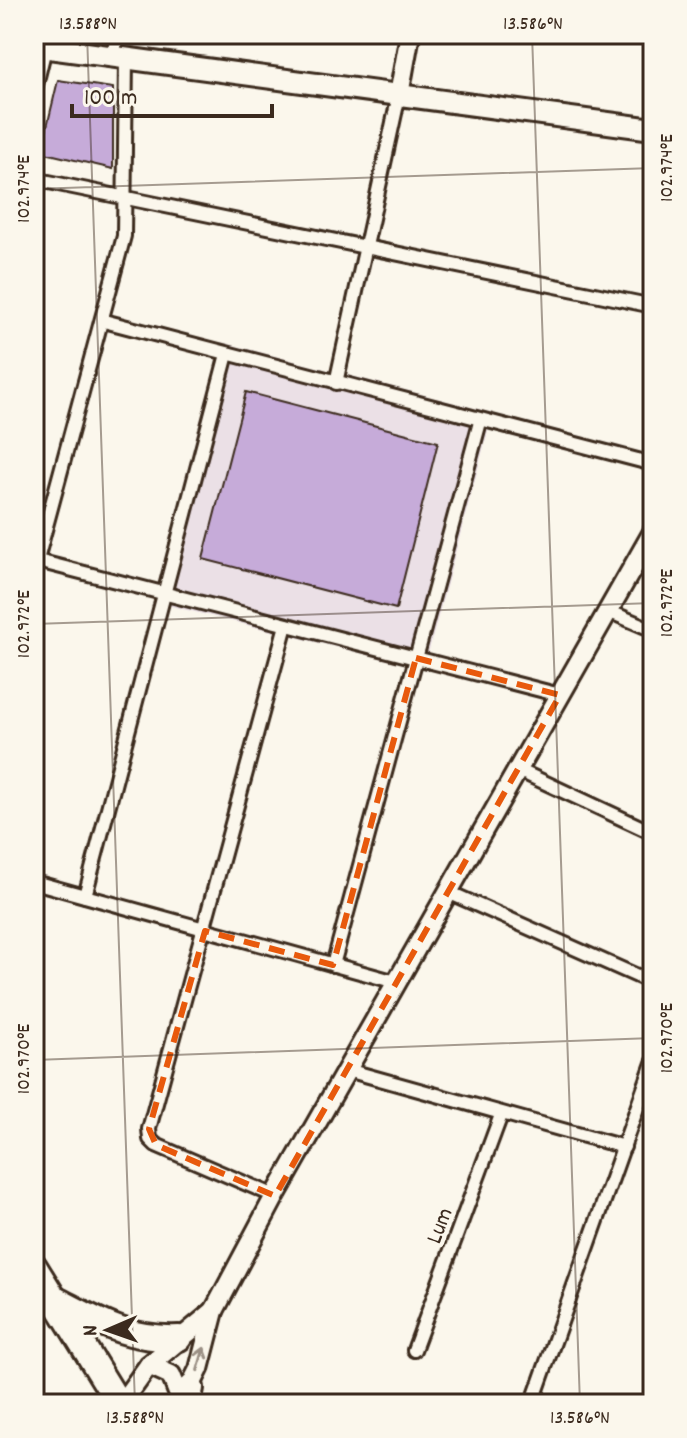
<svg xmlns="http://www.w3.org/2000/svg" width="687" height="1438" viewBox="0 0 687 1438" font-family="Dekko,sans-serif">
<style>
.built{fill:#ebe0e6}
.building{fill:#c6abd9;stroke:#3b2a1e;stroke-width:2}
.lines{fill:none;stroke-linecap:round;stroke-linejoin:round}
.street-casing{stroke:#3b2a1e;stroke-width:18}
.secondary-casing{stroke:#3b2a1e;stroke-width:24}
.primary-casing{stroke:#3b2a1e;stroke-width:26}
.highway-casing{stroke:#3b2a1e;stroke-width:30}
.street{stroke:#fbf7ec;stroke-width:12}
.secondary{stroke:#fbf7ec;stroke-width:18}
.primary{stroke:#fbf7ec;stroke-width:20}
.highway{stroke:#fbf7ec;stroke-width:24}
.oneway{stroke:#9b9085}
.marked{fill:none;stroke:#e8590c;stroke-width:6;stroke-dasharray:16 10;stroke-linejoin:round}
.ticks{fill:none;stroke:#3b2a1e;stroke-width:2;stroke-opacity:0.45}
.labels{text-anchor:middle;stroke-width:8;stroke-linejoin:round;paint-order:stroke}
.street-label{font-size:24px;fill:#3b2a1e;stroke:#fbf7ec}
.neatline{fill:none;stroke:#3b2a1e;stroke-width:3}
.ticks-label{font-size:20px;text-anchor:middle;fill:#3b2a1e}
</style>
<rect width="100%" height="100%" fill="#fbf7ec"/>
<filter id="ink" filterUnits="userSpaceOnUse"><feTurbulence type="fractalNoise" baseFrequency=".0125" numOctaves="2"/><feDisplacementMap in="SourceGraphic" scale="16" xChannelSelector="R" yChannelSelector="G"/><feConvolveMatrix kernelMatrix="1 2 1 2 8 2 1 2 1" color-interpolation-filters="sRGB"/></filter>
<g filter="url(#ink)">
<polygon class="built" points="221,342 493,413 424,669 154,602"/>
<g class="building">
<polygon points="58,80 113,88 113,169 41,152"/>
<polygon points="246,392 438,442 396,609 203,559"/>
</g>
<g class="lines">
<g class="street-casing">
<g id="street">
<polyline points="114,57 116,34"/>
<polyline points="34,93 45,48"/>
<polyline points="34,179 653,306"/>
<polyline points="104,321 653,464"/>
<polyline points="336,383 399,95"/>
<polyline points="34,560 560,695"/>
<polyline points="34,571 124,236 126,58"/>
<polyline points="608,611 653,630"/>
<polyline points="518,770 653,833"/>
<polyline points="34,882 396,982"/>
<polyline points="448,892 653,983"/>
<polyline points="85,896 227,354"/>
<polyline points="333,965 480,422"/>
<polyline points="347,1070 624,1147"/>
<polyline points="275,1196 156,1145 150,1139 149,1129 286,625"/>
<polyline points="414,1350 501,1115"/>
<polyline points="532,1404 653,1063"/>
</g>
</g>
<g class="secondary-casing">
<g id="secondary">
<polyline points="399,95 410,34"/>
<polyline points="149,1365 171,1375 182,1403"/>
<polyline points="185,1397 199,1369 214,1311 275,1196 653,532"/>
<polyline points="121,1404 149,1365 214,1311"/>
</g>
</g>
<g class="primary-casing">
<polyline id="primary" points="34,46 653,129"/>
</g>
<g class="highway-casing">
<g id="highway">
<polyline points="34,1266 119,1404"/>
<path d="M55,1299C100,1322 127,1340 179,1338"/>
<polyline points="188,1404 191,1388"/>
</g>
</g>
<use href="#street" class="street"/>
<use href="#secondary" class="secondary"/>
<use href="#primary" class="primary"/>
<use href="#highway" class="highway"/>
</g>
<defs><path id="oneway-shaft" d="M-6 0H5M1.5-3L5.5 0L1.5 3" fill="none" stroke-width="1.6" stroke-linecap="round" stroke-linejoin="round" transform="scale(2)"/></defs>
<use class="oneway" href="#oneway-shaft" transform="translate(201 1359) rotate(-74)"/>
</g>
<path class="marked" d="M416,658L560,695L275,1196L156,1145L149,1129L205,931L333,965Z"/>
<path class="ticks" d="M87,34L135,1404M532,34L580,1404M34,189L653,168M34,624L653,603M34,1060L653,1038"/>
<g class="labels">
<g class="street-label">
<text transform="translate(438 1225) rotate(-69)" y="8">Lum</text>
</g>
</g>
<rect width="687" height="1438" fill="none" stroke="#fbf7ec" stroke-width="88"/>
<g transform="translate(108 1330) rotate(268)" stroke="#fbf7ec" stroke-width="6" paint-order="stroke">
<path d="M0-6L14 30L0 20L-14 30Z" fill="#3b2a1e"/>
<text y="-12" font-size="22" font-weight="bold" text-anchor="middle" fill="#3b2a1e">N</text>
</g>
<path d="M72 104v12h200v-12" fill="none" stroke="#3b2a1e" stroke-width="4"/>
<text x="84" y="104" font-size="24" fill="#3b2a1e" stroke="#fbf7ec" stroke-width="6" paint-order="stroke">100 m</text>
<rect x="44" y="44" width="599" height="1350" class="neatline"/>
<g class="ticks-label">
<text x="88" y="29">13.588°N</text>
<text x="533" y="29">13.586°N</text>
<text transform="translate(665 168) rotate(-90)" y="7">102.974°E</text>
<text transform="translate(22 189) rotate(-90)" y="7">102.974°E</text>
<text transform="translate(665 603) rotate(-90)" y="7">102.972°E</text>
<text transform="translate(22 624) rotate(-90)" y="7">102.972°E</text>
<text transform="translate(665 1038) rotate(-90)" y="7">102.970°E</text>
<text transform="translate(22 1059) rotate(-90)" y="7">102.970°E</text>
<text x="135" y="1423">13.588°N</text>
<text x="580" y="1423">13.586°N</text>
</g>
</svg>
